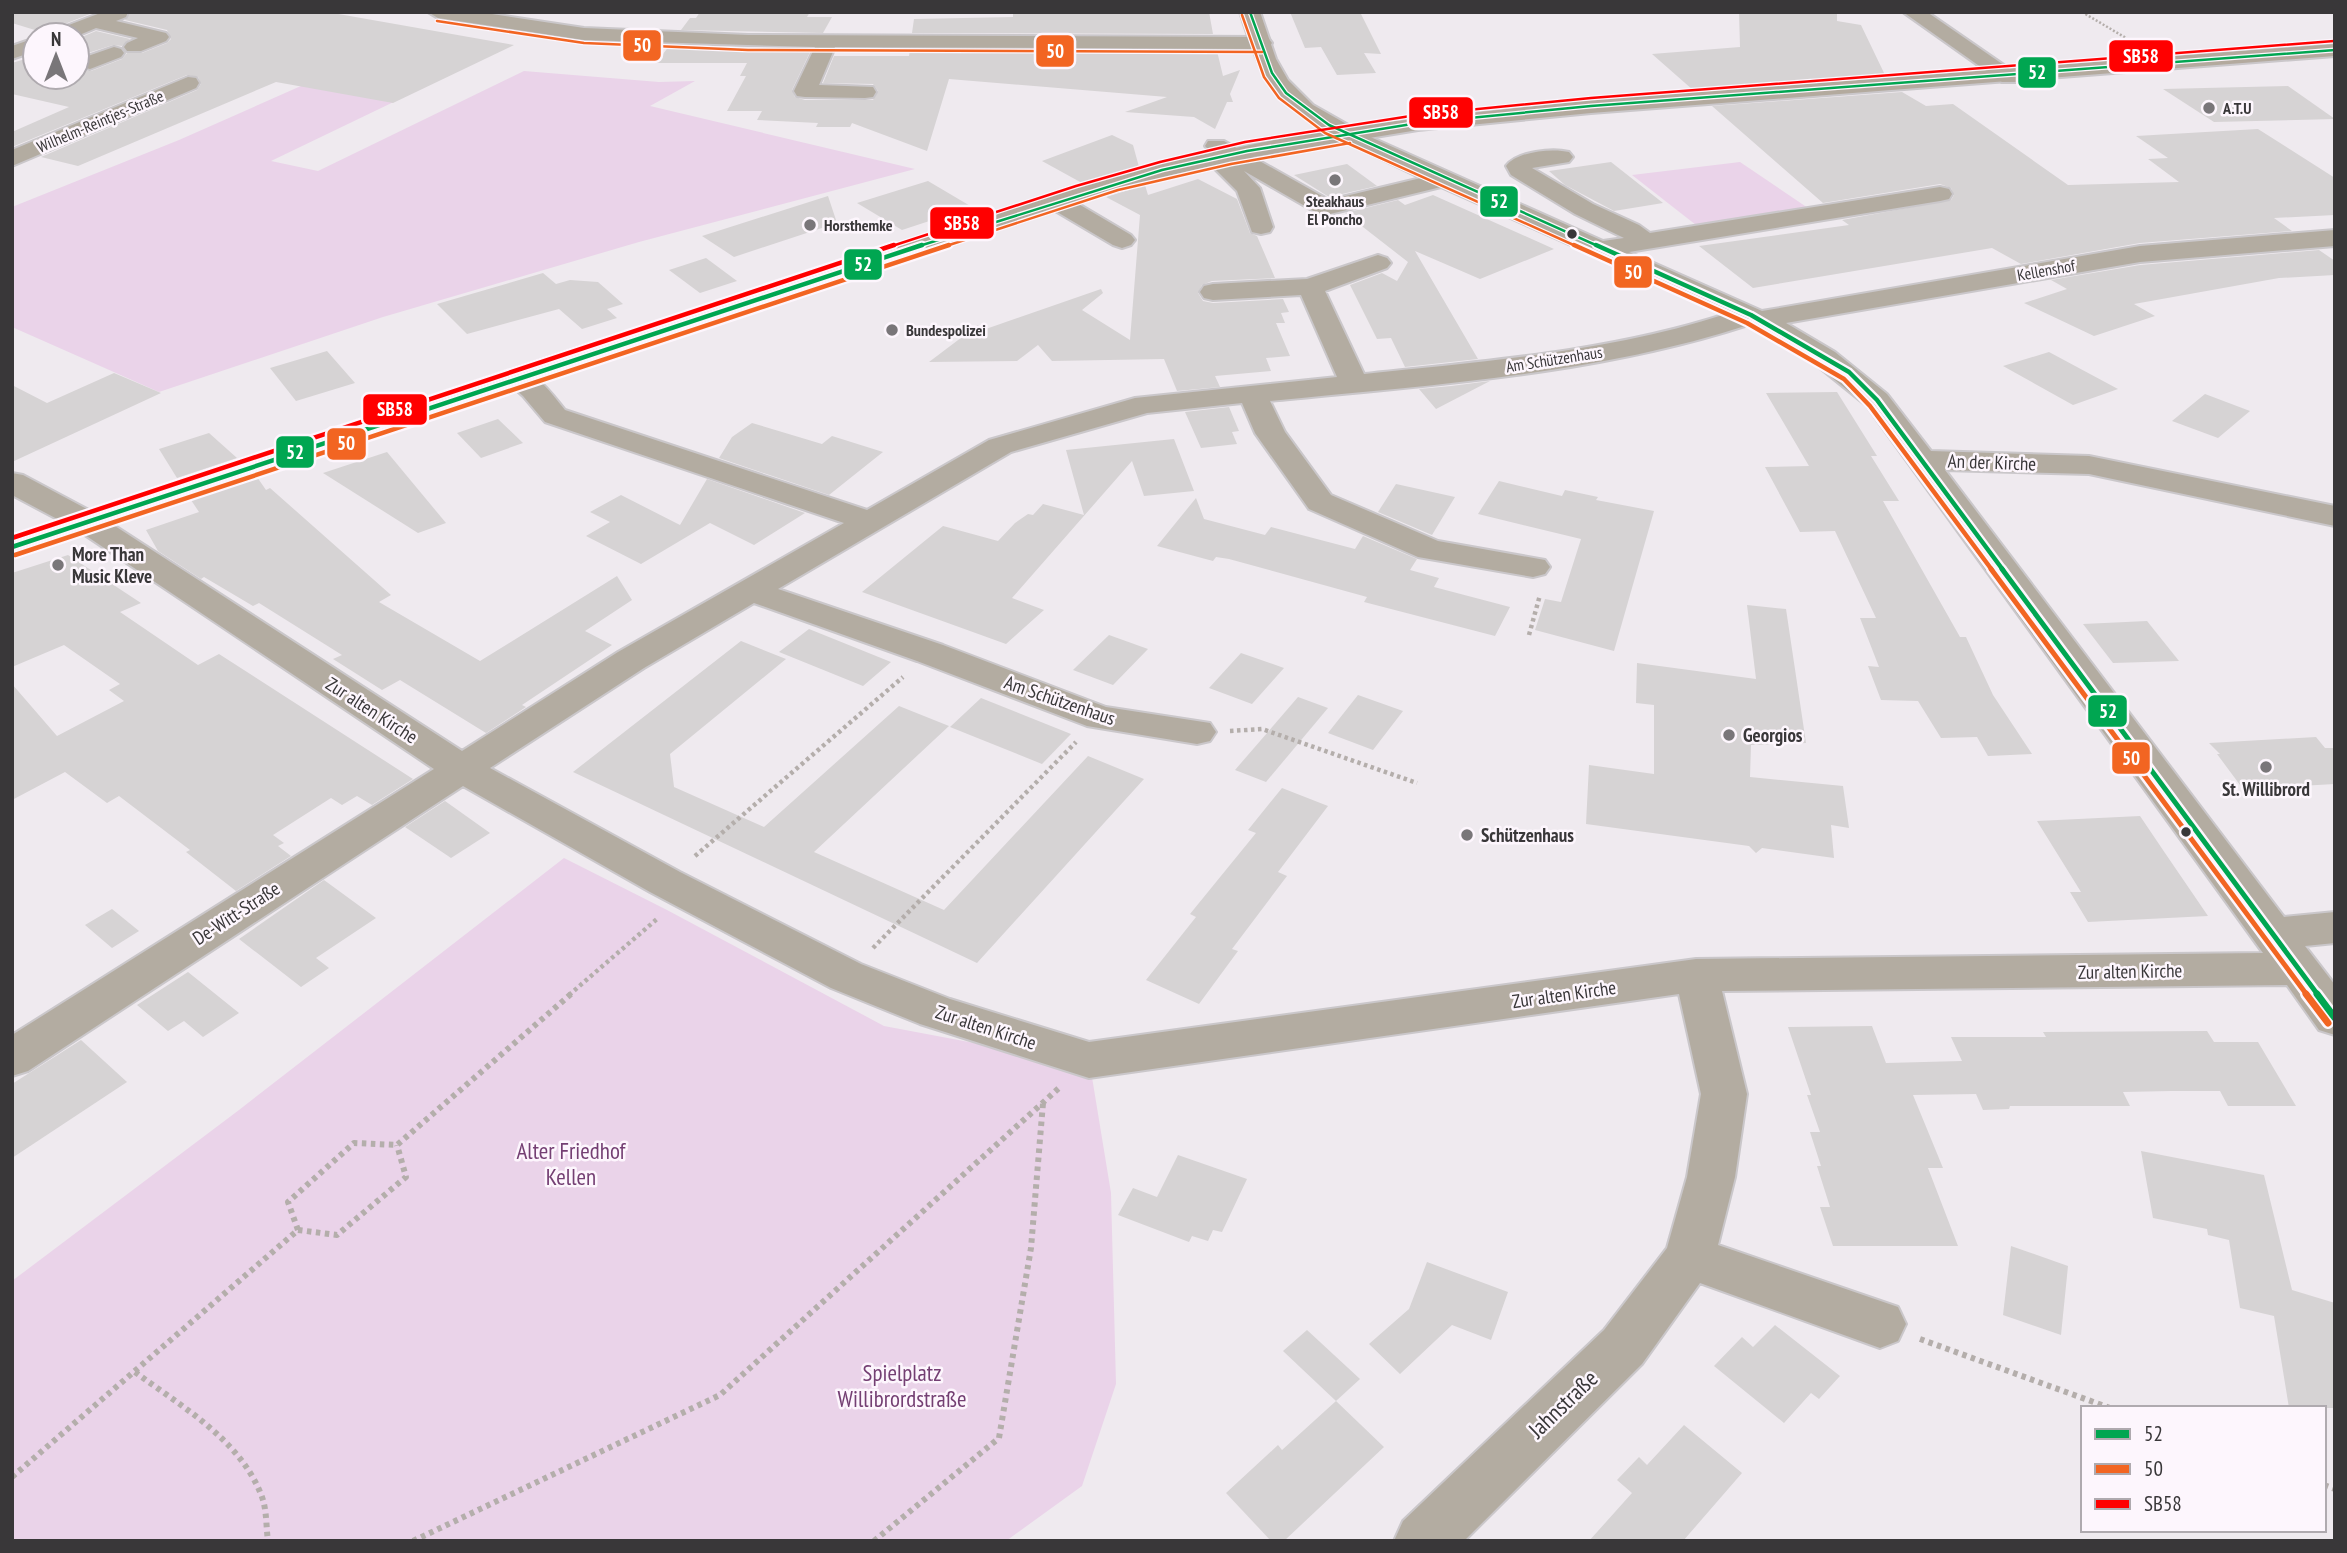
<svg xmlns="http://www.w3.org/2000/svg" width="2347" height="1553" viewBox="0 0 2347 1553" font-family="'PT Sans Narrow',sans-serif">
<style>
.green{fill:#ead3e9}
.building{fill:#d6d3d4}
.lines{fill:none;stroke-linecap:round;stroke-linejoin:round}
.minor-casing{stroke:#cac7ca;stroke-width:4}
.major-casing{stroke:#cac7ca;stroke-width:4}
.path-far2{stroke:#b4aeab;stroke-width:2.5;stroke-dasharray:2 2;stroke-linecap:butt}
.path-far1{stroke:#b4aeab;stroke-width:4.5;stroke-dasharray:3.5 3.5;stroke-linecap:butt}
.path{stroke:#b4aeab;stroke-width:6;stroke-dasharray:4.5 4.5;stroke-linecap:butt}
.minor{fill:#b3aca1;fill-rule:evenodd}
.major{fill:#b3aa9e;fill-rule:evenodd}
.bus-1-far3-casing{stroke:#fdf6fd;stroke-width:5}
.bus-1-far2-casing{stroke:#fdf6fd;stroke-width:9}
.bus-1-far1-casing{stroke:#fdf6fd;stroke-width:10}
.bus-1-casing{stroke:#fdf6fd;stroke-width:12}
.bus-2-far3-casing{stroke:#fdf6fd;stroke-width:5}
.bus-2-far2-casing{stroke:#fdf6fd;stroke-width:9}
.bus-2-far1-casing{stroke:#fdf6fd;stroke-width:10}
.bus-2-casing{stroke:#fdf6fd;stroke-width:12}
.bus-3-far1-casing{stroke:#fdf6fd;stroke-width:5}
.bus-3-casing{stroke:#fdf6fd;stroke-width:9}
.bus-1-far3{stroke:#00a651;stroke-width:2.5}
.bus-1-far2{stroke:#00a651;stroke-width:4.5}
.bus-1-far1{stroke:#00a651;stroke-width:5}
.bus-1{stroke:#00a651;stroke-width:7}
.bus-2-far3{stroke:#f26522;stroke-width:2.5}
.bus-2-far2{stroke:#f26522;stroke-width:4.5}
.bus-2-far1{stroke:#f26522;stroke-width:5}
.bus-2{stroke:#f26522;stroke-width:7}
.bus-3-far1{stroke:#f00;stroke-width:2.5}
.bus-3{stroke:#f00;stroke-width:4.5}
.poi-dot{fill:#797679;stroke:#fdf6fd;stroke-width:2.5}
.bus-dot{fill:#393739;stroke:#fdf6fd;stroke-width:2.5}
.labels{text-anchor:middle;stroke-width:5;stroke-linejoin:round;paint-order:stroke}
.far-poi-label{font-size:16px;font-weight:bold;fill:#393739;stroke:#fdf6fd;text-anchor:start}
.far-street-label{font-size:16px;fill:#393739;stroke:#fdf6fd}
.street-label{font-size:19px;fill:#393739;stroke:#fdf6fd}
.poi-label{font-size:19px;font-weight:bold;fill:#393739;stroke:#fdf6fd;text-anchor:start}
.near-park-label{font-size:23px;fill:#743f73;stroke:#fdf6fd}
.near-street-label{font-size:23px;fill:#393739;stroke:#fdf6fd}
.line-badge{stroke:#fdf6fd;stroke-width:2.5}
.badge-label{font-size:19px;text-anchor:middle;font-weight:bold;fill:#fff}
</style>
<rect width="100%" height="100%" fill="#efeaef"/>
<g class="green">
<polygon points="371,55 456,72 271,161 318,171 524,71 659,82 695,81 650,106 915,169 639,242 383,317 159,392 12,327 12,207 179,140"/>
<polygon points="1740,162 1808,208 1696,225 1632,175"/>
<polygon points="564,858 667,910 884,1026 1090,1065 1111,1193 1116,1384 1082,1486 1006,1541 12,1541 12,1281 239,1110"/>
</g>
<g class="building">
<polygon points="12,12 95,12 52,29 48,34 12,23"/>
<polygon points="130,12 327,12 514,45 393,103 276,82 78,166 41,157 197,90 201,84 198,77 187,75 12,147 12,132 69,107 12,94 12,63 35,56 35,77 77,77 77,69 91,71 122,59 127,53 142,53 167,43 171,39 167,30 125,20"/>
<polygon points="700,12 810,12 807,17 832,17 823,33 681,30 690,18 696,18"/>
<polygon points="1013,12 1209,12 1213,34 912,33 914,19 1013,17"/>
<polygon points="1290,12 1360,12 1381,54 1364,53 1376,73 1337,75 1321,47 1305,48"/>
<polygon points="1739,12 1837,12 1837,21 1861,25 1885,75 1693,90 1652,54 1740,47"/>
<polygon points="96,31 130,39 122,46 113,45 88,53 77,52 77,39"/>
<polygon points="670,45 811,50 792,90 795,97 805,100 873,100 878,91 873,84 823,83 834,56 909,56 910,50 1217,51 1223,76 1240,70 1230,94 1233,102 1227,102 1215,129 1194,117 1125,112 1167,97 949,79 927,151 852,123 850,127 816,127 818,123 757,120 762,111 727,111 746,76 740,76 747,63 656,63"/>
<polygon points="2288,86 2335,119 2214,122 2163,89"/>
<polygon points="1902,92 1926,106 1953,104 2068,185 2179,182 2148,159 2168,158 2136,136 2258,129 2335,178 2335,215 2274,218 2292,231 2140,243 2021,264 1992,248 1753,288 1699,246 1849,225 1842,220 1951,200 1954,195 1951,188 1940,184 1823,203 1712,106"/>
<polygon points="1112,135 1133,145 1139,167 1082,183 1042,161"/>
<polygon points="1611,162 1663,203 1614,211 1565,185 1549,171"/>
<polygon points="1347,164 1377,186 1329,197 1294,175"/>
<polygon points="1198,179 1237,199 1250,233 1257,236 1275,278 1212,281 1202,285 1198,293 1203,301 1213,303 1283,299 1289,312 1281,313 1285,323 1276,323 1290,356 1266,358 1271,371 1215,376 1220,387 1177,391 1164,359 1052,361 1038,345 1017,361 929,362 978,325 983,330 1101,289 1103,293 1082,310 1130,340 1140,215 1106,197 1145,185 1148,195"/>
<polygon points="928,181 972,207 902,230 857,203"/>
<polygon points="1433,195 1554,249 1480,279 1415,251 1478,359 1405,367 1391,338 1377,339 1350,285 1382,273 1397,281 1408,262 1345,213 1398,200 1405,205"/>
<polygon points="828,196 837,223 734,257 702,236"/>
<polygon points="2319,250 2335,261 2335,275 2279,278 2134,304 2155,316 2094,336 2024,303 2067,289 2051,280 2140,265"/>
<polygon points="706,258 737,281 700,293 669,270"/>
<polygon points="543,273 556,284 570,280 598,282 623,304 607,309 617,318 582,329 559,309 467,334 437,304"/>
<polygon points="327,351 355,383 296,401 270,368"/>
<polygon points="2049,352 2118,389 2073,405 2003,366"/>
<polygon points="114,373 161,393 12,462 12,385 47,403"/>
<polygon points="1490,381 1436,409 1419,389 1451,386"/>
<polygon points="1837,392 1877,456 1871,456 1899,501 1883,501 1960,637 1966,637 1993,695 2032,754 1988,756 1977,737 1941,738 1918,701 1881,700 1868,666 1879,667 1860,618 1876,618 1835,531 1800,532 1765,467 1809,466 1766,393"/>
<polygon points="2205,394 2250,411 2218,438 2172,421"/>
<polygon points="1229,407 1239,431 1232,432 1237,444 1201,448 1185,412"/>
<polygon points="498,419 523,443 481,458 457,433"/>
<polygon points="752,423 822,444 832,436 883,452 829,495 719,458 732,437"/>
<polygon points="209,433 237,458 177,478 159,449"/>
<polygon points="1174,439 1194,491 1144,496 1132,461 1012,598 1044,610 1006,644 862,592 943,526 998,541 1015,523 1028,514 1033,515 1043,504 1084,515 1066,450"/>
<polygon points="387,452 446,523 418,533 323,473"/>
<polygon points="257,477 266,490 270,488 391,595 379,602 480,661 617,576 632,600 585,631 612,645 522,705 526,707 486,733 400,680 382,690 333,659 342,655 259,603 253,606 204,577 201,579 158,551 146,530 199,512 191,500"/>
<polygon points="707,479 805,513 754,545 710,523 641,564 586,536 610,522 590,512 621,495 680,525"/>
<polygon points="1499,481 1562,496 1565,490 1598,497 1596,500 1654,511 1614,651 1535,630 1545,599 1561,602 1581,539 1478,514"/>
<polygon points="1396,484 1455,497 1432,535 1378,512"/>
<polygon points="1196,498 1204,519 1265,535 1271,527 1355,549 1363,536 1417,559 1410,570 1439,578 1434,587 1510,607 1495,636 1364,602 1367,597 1229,559 1216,557 1213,561 1157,546"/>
<polygon points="68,555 141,603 120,612 198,665 219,654 413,779 372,805 357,796 342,805 331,798 273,835 284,843 278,846 291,856 236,891 186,852 190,850 119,796 107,803 65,772 12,800 12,684 57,736 124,701 109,690 120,684 64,645 12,667 12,573"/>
<polygon points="1747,605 1786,609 1806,743 1751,745 1750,777 1843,786 1849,828 1831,825 1834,858 1762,848 1756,853 1749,846 1586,824 1589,765 1654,774 1654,705 1636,703 1637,663 1756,679"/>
<polygon points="2147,621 2179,661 2113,663 2083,624"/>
<polygon points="809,629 891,662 863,686 779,652"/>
<polygon points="1109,635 1148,649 1113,685 1073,670"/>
<polygon points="741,641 786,659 670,754 674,787 764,827 899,706 949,726 814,852 944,910 1088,756 1144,779 977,963 573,772"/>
<polygon points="1241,653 1284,668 1252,704 1209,688"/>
<polygon points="1358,695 1403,711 1373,750 1328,733"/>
<polygon points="1298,697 1328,708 1266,782 1235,770"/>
<polygon points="981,698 1071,734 1042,764 950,727"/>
<polygon points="2316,737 2325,748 2335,748 2335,784 2243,789 2217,754 2220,754 2209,743"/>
<polygon points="1282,788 1328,806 1278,872 1287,876 1232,949 1238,951 1199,1004 1146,980 1196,917 1190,914 1256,833 1248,830"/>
<polygon points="445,801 490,833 451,858 405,827"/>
<polygon points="2140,816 2165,853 2208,916 2088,922 2070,892 2081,892 2037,821"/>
<polygon points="324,880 376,918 316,958 329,968 301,987 239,939"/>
<polygon points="112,909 139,931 112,948 85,925"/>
<polygon points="188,972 239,1013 203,1037 184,1021 168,1031 137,1005"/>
<polygon points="1872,1026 1886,1063 1962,1061 1951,1037 2046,1037 2043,1032 2207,1031 2214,1042 2258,1042 2296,1106 2228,1106 2220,1091 2171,1091 2123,1092 2130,1106 2010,1106 2009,1109 1983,1110 1976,1094 1913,1095 1943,1168 1928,1168 1958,1246 1833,1246 1820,1207 1830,1207 1817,1166 1821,1166 1810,1132 1820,1132 1807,1095 1811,1095 1788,1027"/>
<polygon points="81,1040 127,1082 12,1158 12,1084"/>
<polygon points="2141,1151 2264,1175 2292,1290 2335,1303 2335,1408 2289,1408 2274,1316 2240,1308 2229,1240 2208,1235 2207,1229 2153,1218"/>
<polygon points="1178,1155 1247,1179 1222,1232 1213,1230 1208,1241 1192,1236 1189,1242 1118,1215 1133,1188 1157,1197"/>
<polygon points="2011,1246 2068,1266 2061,1335 2003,1315"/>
<polygon points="1427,1262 1508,1292 1491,1340 1452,1325 1400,1374 1369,1344 1409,1309"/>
<polygon points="1775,1325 1840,1376 1819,1399 1811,1393 1784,1423 1714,1366 1742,1337 1753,1347"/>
<polygon points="1307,1330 1360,1379 1336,1401 1283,1351"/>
<polygon points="1336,1401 1384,1447 1284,1541 1271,1541 1226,1493 1278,1445 1282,1450"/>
<polygon points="1684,1425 1742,1473 1683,1541 1589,1541 1632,1493 1617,1480 1639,1457 1647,1465"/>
</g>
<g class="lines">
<g class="minor-casing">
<g id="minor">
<polygon points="103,12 128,12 126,17 116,21 166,33 169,37 166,41 141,51 127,51 124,47 127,43 138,38 96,28 77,36 50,35 53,31"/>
<polygon points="428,12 479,12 584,28 748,35 1262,37 1269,39 1272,43 1269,47 1262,49 835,47 819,85 873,87 876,92 873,97 865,98 805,97 797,96 794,91 815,47 584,40 438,18"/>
<polygon points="1903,12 1927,12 2021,77 2018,82 2002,82"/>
<polygon points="35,38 35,51 12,59 12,46"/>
<polygon points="114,47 121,49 124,53 121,57 90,69 77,66 77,54 88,56"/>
<polygon points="188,77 196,78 199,83 196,88 12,166 12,150"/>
<path d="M1348,127L1603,241L1624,238L1575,214L1511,175L1506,166C1517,151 1553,148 1569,152L1573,157L1569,162L1532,168L1593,204L1639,225L1650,233L1940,187L1949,189L1952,194L1949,199L1940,201L1629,252L1762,311L2140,246L2335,230V246L2140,262L1786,323L1835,352L1887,394L1931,451L2089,456L2335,506V526L2089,474L1945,470L2284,917L2335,912V943L2305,946L2335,985V1035L2319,1030L2287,985L1722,991L1747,1094L1735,1177L1718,1245L1898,1307L1906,1324L1898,1341L1880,1348L1700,1283L1642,1364L1464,1541H1394L1403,1521L1604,1330L1667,1248L1687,1177L1701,1094L1679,994L1089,1078L920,1024L831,988L650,892L463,786L28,1071L12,1076V1035L434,769L76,529L12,495V473L23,475L98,515L462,751L618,652L844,523L545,422L523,396L504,379L508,373C534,366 550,392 565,410L867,510L989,440L1135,398L1337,377L1301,295L1213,300L1204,298L1200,292L1204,286L1213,284L1307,279L1369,258L1378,255L1387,258L1391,263L1387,268L1325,291L1364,374C1485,361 1609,352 1726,314L1441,187L1326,215L1317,213L1244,171L1260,188L1273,227L1270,232L1261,234L1252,232L1237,191L1205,159L1212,153L1205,146L1208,141H1224L1329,200L1421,178L1340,139L1337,134L1340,129ZM1748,325L1815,364L1867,406L2263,953L1696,959L1089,1042L950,999L861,964L680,872L490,768L644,668L754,603L917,661L1087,726L1197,744L1210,741L1216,732L1210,723L1106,707L943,645L778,589L1011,452L1147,413L1242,403L1255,433L1309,509L1418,557L1533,577L1545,574L1550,567L1545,560L1438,541L1331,495L1285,432L1270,401C1429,385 1595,375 1748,325Z"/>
<polygon points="1056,194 1065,196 1131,235 1135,240 1131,245 1122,248 1113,245 1047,206 1044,201 1047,196"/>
</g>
</g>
<g class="major-casing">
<path id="major" d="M1240,12H1260L1276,59L1288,80L1313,105L1350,126L1591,100L2335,44V56L1591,113L1418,130L1247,158L1168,176L1088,199L591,362L12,557V536L571,350L1070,189L1162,163L1324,130C1270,100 1258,68 1240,12Z"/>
</g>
<polyline class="path-far2" points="2082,12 2126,38"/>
<g class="path-far1">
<polyline points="1529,635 1540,595"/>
<polyline points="1230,731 1262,729 1417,783"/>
<polyline points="695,856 903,677"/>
<polyline points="873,948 1076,742"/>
<polyline points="569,995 657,919"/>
</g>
<g class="path">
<polyline points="298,1230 337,1235 406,1177 397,1145"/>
<polyline points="1920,1339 2110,1408"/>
<path d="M135,1372C182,1407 241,1440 262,1497C267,1511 266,1527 268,1541"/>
<polyline points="12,1477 298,1230 288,1202 354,1143 397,1145 571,994"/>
<polyline points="2324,1485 2335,1489"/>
<polyline points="413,1541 720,1395 1059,1088"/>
<polyline points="874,1541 999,1438 1031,1248 1043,1103"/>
</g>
<use href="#minor" class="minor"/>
<use href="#major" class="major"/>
<g class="bus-1-far3-casing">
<g id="bus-1-far3">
<polyline points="1250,12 1272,73 1286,93 1329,125 1600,247"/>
<polyline points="916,247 1162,170 1247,151 1418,123 1591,106 2335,50"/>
</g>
</g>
<g class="bus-1-far2-casing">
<g id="bus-1-far2">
<polyline points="1596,245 1751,315 1849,372 1877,400 2003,570"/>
<polyline points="12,547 922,245"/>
</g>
</g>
<g class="bus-1-far1-casing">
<polyline id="bus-1-far1" points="2002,569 2318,995"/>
</g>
<g class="bus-1-casing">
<polyline id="bus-1" points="2317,994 2335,1018"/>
</g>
<g class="bus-2-far3-casing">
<g id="bus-2-far3">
<polyline points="1242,15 1264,77 1279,98 1325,133 1578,247"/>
<polyline points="437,21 584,43 748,50 1262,52"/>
<polyline points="943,247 1118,190 1231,164 1350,143"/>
</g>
</g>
<g class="bus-2-far2-casing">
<g id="bus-2-far2">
<polyline points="1574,245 1747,323 1844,379 1870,406 1992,570"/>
<polyline points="15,555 949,245"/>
</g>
</g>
<g class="bus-2-far1-casing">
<polyline id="bus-2-far1" points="1991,569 2307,995"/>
</g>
<g class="bus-2-casing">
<polyline id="bus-2" points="2306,994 2328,1023"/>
</g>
<g class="bus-3-far1-casing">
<polyline id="bus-3-far1" points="889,247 1076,186 1160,162 1245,142 1417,115 1591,98 2334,41"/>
</g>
<g class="bus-3-casing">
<polyline id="bus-3" points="12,538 894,245"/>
</g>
<use href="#bus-1-far3" class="bus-1-far3"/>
<use href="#bus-1-far2" class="bus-1-far2"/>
<use href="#bus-1-far1" class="bus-1-far1"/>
<use href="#bus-1" class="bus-1"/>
<use href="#bus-2-far3" class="bus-2-far3"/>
<use href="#bus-2-far2" class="bus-2-far2"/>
<use href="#bus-2-far1" class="bus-2-far1"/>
<use href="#bus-2" class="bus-2"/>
<use href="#bus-3-far1" class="bus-3-far1"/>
<use href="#bus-3" class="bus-3"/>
</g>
<g class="poi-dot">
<circle cx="2209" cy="108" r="7"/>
<circle cx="1335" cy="180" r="7"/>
<circle cx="810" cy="225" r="7"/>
<circle cx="892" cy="330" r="7"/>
<circle cx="58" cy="565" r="7"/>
<circle cx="1729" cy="735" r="7"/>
<circle cx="2266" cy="767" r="7"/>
<circle cx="1467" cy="835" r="7"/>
</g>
<g class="bus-dot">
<circle cx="1572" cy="234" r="6"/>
<circle cx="2186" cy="832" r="6"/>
</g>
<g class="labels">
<g class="far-poi-label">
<text x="2223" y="114">A.T.U</text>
<text x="1335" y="207" text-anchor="middle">Steakhaus<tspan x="1335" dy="18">El Poncho</tspan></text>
<text x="824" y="231">Horsthemke</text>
<text x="906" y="336">Bundespolizei</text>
</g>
<g class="far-street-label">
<text transform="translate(100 121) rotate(-23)" y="6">Wilhelm-Reintjes-Straße</text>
<text transform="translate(2046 270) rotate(-10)" y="6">Kellenshof</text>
<text transform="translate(1554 359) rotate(-9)" y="6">Am Schützenhaus</text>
</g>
<g class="street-label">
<text transform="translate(1992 462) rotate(2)" y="7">An der Kirche</text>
<text transform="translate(1060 700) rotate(19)" y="7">Am Schützenhaus</text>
<text transform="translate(372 710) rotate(33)" y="7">Zur alten Kirche</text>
<text transform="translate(236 913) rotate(-33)" y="7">De-Witt-Straße</text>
<text transform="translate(2130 971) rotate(-1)" y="7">Zur alten Kirche</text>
<text transform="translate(1564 994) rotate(-8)" y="7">Zur alten Kirche</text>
<text transform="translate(986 1027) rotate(18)" y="7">Zur alten Kirche</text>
</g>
<g class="poi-label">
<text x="72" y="561">More Than<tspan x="72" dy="22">Music Kleve</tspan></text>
<text x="1743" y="742">Georgios</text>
<text x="2266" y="796" text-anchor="middle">St. Willibrord</text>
<text x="1481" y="842">Schützenhaus</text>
</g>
<g class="near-park-label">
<text x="571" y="1159">Alter Friedhof<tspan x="571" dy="26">Kellen</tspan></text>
<text x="902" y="1381">Spielplatz<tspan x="902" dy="26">Willibrordstraße</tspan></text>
</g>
<g class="near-street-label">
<text transform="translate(1563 1404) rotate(-44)" y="8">Jahnstraße</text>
</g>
</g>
<g class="line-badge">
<rect x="622" y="29" width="40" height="33" rx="7" fill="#f26522"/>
<rect x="1035" y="34" width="40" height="34" rx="7" fill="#f26522"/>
<rect x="2108" y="39" width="66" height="34" rx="7" fill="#f00"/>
<rect x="2017" y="56" width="40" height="33" rx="7" fill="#00a651"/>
<rect x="1408" y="96" width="66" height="33" rx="7" fill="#f00"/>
<rect x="1479" y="185" width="40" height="33" rx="7" fill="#00a651"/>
<rect x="929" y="206" width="66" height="34" rx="7" fill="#f00"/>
<rect x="843" y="248" width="40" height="33" rx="7" fill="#00a651"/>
<rect x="1613" y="255" width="40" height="34" rx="7" fill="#f26522"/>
<rect x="362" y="393" width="66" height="33" rx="7" fill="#f00"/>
<rect x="326" y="427" width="41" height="34" rx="7" fill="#f26522"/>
<rect x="275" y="435" width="40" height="34" rx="7" fill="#00a651"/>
<rect x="2087" y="694" width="41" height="34" rx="7" fill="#00a651"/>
<rect x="2111" y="741" width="40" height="34" rx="7" fill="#f26522"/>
</g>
<g class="badge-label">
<text x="642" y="52">50</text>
<text x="1055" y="58">50</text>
<text x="2141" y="63">SB58</text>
<text x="2037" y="79">52</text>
<text x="1441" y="119">SB58</text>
<text x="1499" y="208">52</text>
<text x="962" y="230">SB58</text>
<text x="863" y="271">52</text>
<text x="1633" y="279">50</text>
<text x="395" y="416">SB58</text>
<text x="346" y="450">50</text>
<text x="295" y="459">52</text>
<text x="2108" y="718">52</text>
<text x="2131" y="765">50</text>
</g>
<rect width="2347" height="1553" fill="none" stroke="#393739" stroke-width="28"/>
<rect x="2081" y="1406" width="245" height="126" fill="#fdf6fd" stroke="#afaaaf" stroke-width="2"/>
<rect x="2095" y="1429" width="35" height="10" fill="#00a651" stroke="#afaaaf" stroke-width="2"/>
<text x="2144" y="1441" font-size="21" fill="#393739">52</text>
<rect x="2095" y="1464" width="35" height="10" fill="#f26522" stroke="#afaaaf" stroke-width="2"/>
<text x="2144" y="1476" font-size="21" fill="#393739">50</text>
<rect x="2095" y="1499" width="35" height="10" fill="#ff0000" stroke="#afaaaf" stroke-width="2"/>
<text x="2144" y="1511" font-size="21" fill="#393739">SB58</text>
<g transform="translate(56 56)"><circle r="33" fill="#fdf6fd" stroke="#afaaaf" stroke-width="2"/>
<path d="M0-5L12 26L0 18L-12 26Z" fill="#797679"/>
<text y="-10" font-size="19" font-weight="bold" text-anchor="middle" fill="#393739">N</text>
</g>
</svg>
